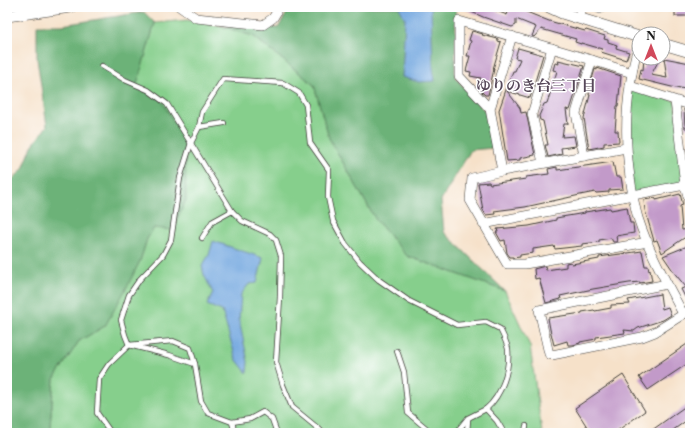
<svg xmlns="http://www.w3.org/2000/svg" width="697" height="440" viewBox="0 0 697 440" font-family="'Libre Caslon Text','Noto Serif JP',serif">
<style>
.green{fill:#86cf8c;stroke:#517654}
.forest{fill:#6cb278;stroke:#44674a}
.water{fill:#73a7df;stroke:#48627e}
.building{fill:#c29ac9}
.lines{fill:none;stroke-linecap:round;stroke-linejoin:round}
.service-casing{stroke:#3d3a36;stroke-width:6}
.minor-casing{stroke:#3d3a36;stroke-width:10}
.tertiary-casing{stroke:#3d3a36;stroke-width:12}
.service{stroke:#fff;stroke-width:4.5}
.minor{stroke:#fff;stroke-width:9}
.tertiary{stroke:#fff;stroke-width:11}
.labels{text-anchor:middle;stroke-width:3;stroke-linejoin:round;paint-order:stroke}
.neighbourhood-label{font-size:15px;font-weight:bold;fill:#564859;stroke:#fff}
</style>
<rect width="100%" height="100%" fill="#fff"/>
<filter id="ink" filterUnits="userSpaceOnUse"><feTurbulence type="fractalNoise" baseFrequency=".025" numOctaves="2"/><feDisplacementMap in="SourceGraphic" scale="8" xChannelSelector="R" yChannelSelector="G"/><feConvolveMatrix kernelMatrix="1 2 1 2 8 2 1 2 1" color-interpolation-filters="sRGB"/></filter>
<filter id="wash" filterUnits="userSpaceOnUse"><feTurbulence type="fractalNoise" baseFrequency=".012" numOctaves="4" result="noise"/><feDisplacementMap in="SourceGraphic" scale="16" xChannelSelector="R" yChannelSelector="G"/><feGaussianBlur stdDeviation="0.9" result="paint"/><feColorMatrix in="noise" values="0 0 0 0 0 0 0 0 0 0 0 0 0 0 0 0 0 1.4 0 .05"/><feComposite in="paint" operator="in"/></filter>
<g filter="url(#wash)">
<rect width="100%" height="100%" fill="#f6e1c9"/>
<g class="green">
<polygon points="187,20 221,26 253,36 314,85 329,138 376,220 407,256 505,291 530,346 542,433 55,433 50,426 54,379 79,341 105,326 140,261 147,239 154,228 160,98 136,87 155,23"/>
<polygon points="630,86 675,101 685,185 632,196"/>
</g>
<g class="forest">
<polygon points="286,7 456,7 455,77 485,111 493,148 471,150 441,200 444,232 505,291 407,256 376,220 329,138 314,85 253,36 221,26 278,28 287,13"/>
<polygon points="144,12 155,23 136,87 160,98 185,141 186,200 172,230 154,228 147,239 140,261 128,285 105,326 79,341 54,379 50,426 54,433 7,433 7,376 8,373 7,365 7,185 23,169 32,146 47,126 37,59 37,25 62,25"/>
</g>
<g class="water">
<polygon points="399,7 431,7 433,68 435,81 419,82 402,77 405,19"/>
<polygon points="213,241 263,258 257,283 249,284 241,294 239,320 248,362 247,373 236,359 222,311 207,305 213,293 204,275 202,266 209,255"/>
</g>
<g id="blocks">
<g class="building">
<polygon points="460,7 495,7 494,10 507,15 510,7 514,7 549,21 585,31 586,30 605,36 604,39 608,40 608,42 617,45 616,48 629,52 626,60 601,52 602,49 581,43 581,44 575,42 576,39 541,29 534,37 532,36 536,27 516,19 516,25 512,27 483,17"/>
<rect x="675" y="7" width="15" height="9"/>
<polygon points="472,31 483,34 482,35 498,39 498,41 501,42 493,69 494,69 488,95 485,95 481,91 482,89 478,88 481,78 470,76 471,72 466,71 470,56 467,56 471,41 469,40"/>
<polygon points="518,48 543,55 530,98 507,91 520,108 521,113 526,112 535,155 520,158 520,160 507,161 499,110 508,84 513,71 515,71 520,59 515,58"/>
<polygon points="644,58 660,58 651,75 667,78 664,58 690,63 690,90 680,88 680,89 639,79 641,69 643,70"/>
<polygon points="558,60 584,66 570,110 566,109 568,124 564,124 562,137 574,136 576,146 561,148 562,154 548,157 545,145 548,145 543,121 540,120 539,116 544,104 547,103 550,94 557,71 553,70 555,63 559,64"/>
<polygon points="597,68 621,76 618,106 617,106 615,131 618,131 619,142 604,143 604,146 589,149 584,118 590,95 589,95 590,86 595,69 597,70"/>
<polygon points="684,109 690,111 690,128 685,128"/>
<polygon points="613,162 616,177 621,177 623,189 609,190 609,192 596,193 595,192 580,195 525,207 494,211 495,214 486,215 483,210 478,183 489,182 490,184 526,179 526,177 549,174 548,169 557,167 557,170"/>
<polygon points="680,194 683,205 680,206 682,230 689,229 690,234 662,253 657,240 654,241 645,210 644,200 656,198 656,200"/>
<polygon points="627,207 630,223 633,223 634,233 616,236 617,242 613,242 611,238 599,240 599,242 582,244 582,246 555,249 554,246 533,249 533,253 520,255 520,257 513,258 513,257 510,257 507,253 505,240 501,241 496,232 498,232 497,229 529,226 556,220 556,218 585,213 585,212 610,208 611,210"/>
<polygon points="690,245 690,295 685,297 681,289 686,287 676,275 663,256"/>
<polygon points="642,251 645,266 648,266 649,271 650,270 652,281 640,283 640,282 629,283 593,289 560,296 561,299 546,303 539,278 535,279 534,269 545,266 546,270 566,267 566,263 571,262 572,264 599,259 599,257"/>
<polygon points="660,294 662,309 668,307 671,315 663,320 638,328 634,331 624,330 625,333 596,337 596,339 580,342 580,343 573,345 568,345 567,341 554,345 550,329 548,318 582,313 582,312 594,310 595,311 611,308 611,305 630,304 628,300"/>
<polygon points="690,342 690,362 648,390 639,377"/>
<polygon points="623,375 645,411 614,433 591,433 575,408"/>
<polygon points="690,403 690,418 669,433 648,433"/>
</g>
</g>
</g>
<g filter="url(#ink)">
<use href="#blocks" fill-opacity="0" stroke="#3d3a36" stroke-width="1"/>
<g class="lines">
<g class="service-casing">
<g id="service">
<polyline points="102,66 125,80 148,90 167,104 232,211 242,221 270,234 276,240 281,256 280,297 276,362 283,385 292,407 320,430 322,433"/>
<polyline points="199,127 224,123"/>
<polyline points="202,238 212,222 232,211"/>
<polyline points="397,351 404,372 408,413 432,433"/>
<polyline points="232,422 235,433"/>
<polyline points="111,433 97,413 99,379 109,364 129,345 169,355 195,364"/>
<path d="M277,433L272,419L263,412L250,419L232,422L208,413L201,401L195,364L190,348L173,341L129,345L125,335L121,320L129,295L140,279L163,255L171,240L180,178L191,143L199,127L202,112L223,79L283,83L299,93L306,105L310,143L329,170L328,197L333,221L345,243L360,262L379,280L409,301L457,325L486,322L500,329C503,335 507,343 508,349C510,370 502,395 486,409L497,421L504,433"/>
<polyline points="456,433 468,418 486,409"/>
<polyline points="467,433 468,419"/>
<polyline points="525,433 526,426"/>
</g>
</g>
<g class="minor-casing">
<g id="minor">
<polyline points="180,7 196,18 263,25 273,18 276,13 276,7"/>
<polyline points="598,7 600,9 600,7"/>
<polyline points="578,18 582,7"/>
<path d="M639,41C627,89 623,128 630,177C632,191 634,205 638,218C649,252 667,283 683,314"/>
<polyline points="592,60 632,73"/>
<polyline points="630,86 690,105"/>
<polyline points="675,101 685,185 690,205"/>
<polyline points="490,109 512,36"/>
<polyline points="626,148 584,156 576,113 592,60 459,21 459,76 490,109 502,171 472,178 470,200 507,264 525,264 648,242"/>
<polyline points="543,163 532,114 552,48"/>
<polyline points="502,171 584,156"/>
<polyline points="483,224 690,184"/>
<polyline points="667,284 539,310 549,354 552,355 642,337 655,332 690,310"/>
</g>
</g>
<g class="tertiary-casing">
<g id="tertiary">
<polyline points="549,7 562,13 639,37"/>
<polyline points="7,16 71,7"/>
<polyline points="663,44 690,52"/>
</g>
</g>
<use href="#service" class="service"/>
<use href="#minor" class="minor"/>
<use href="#tertiary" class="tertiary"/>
</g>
</g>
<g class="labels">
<g class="neighbourhood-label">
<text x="536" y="91">ゆりのき台三丁目</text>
</g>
</g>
<rect width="697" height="440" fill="none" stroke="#fff" stroke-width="24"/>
<g transform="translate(651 46)"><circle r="19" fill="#ffffff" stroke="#a4a4a4"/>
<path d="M0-3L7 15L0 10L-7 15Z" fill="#d1495b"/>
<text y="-6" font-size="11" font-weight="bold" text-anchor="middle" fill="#1c1c1c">N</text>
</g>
</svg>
